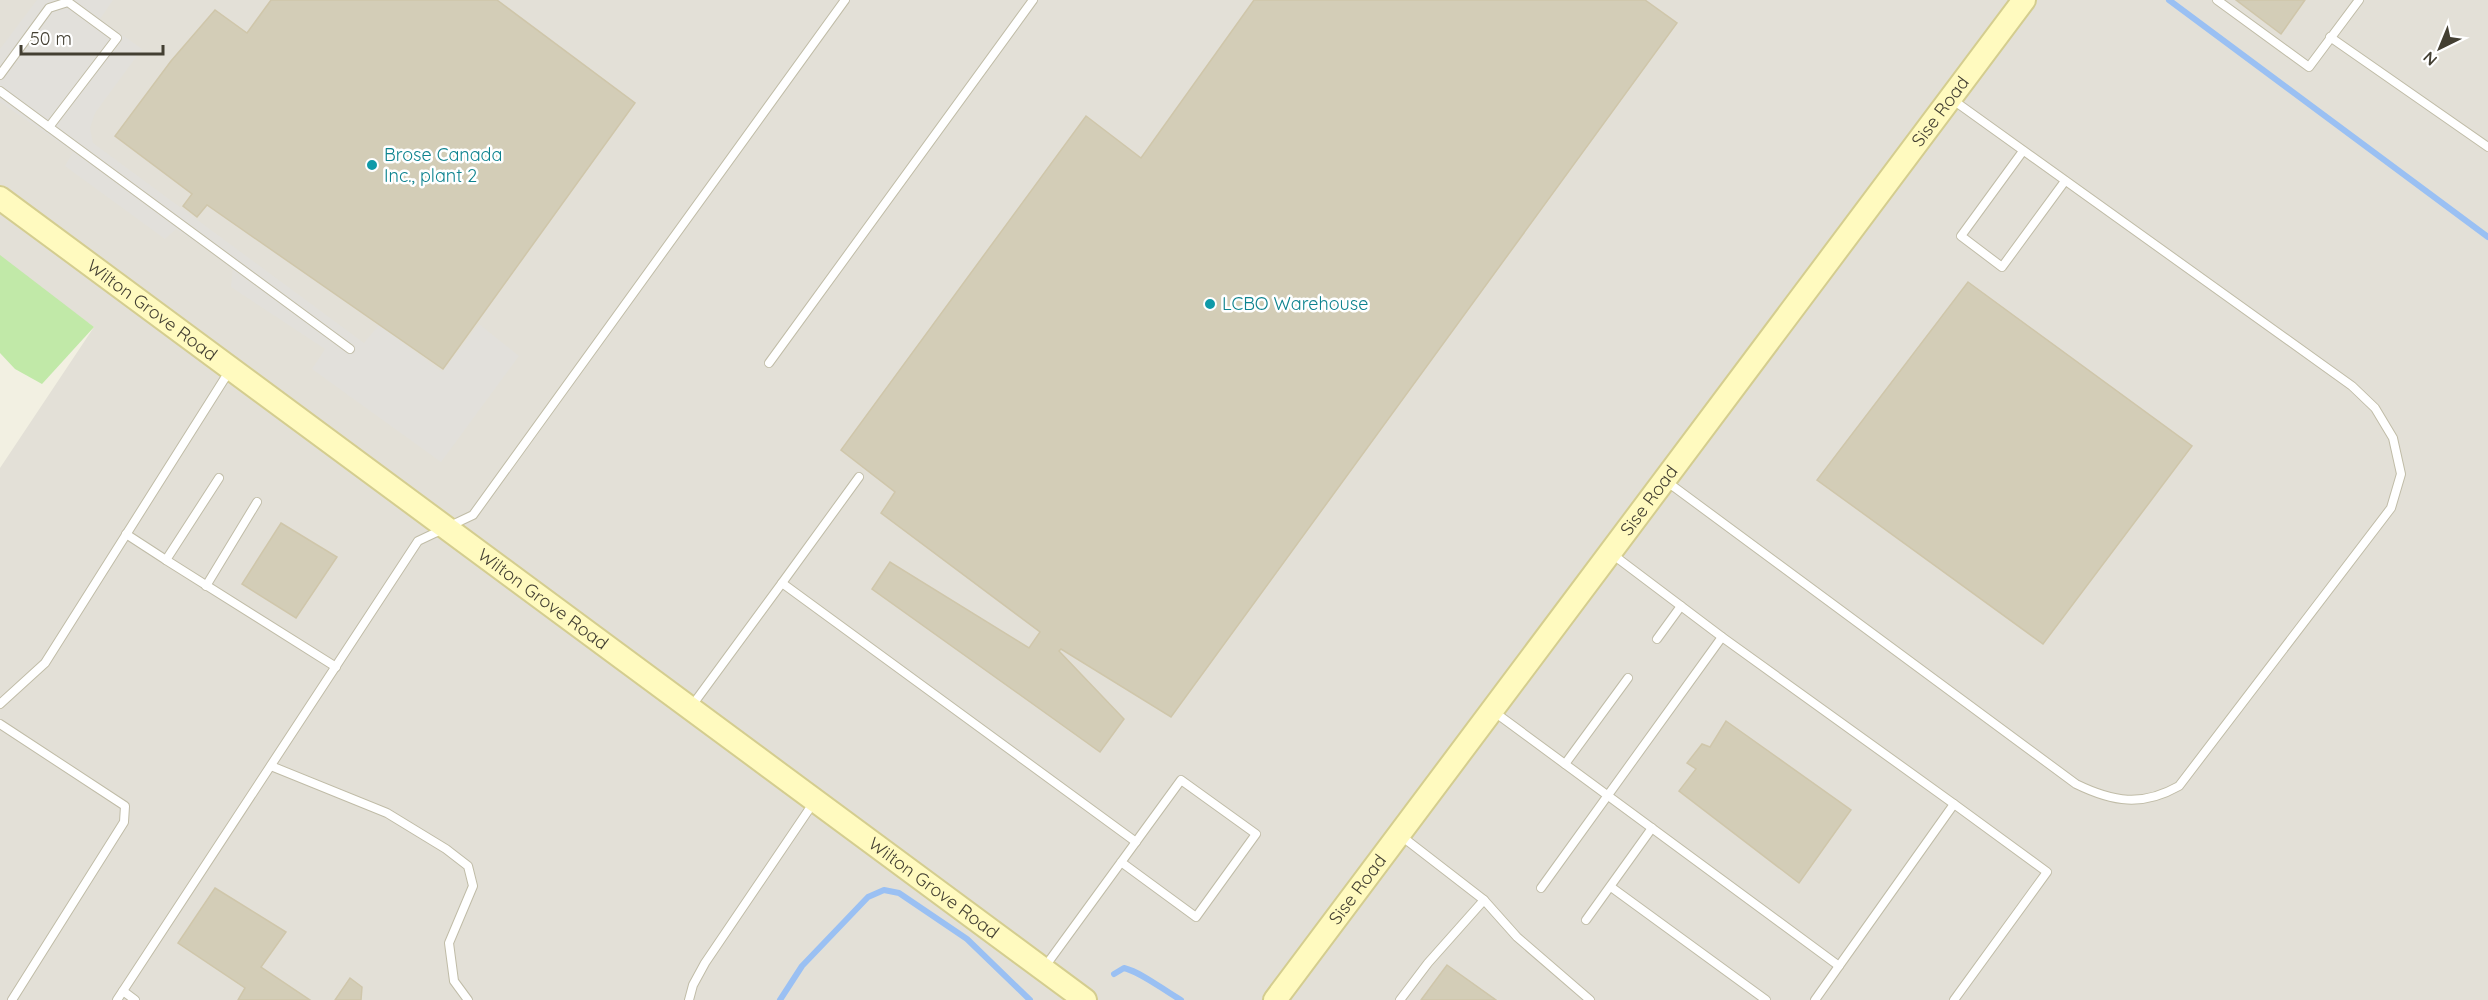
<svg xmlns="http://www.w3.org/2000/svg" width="2488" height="1000" viewBox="0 0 2488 1000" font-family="Quicksand,sans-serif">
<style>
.industrial{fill:#e3e0d7}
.green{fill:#c1e9a8}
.parking{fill:#e2e0db}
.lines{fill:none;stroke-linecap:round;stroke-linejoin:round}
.stream{stroke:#9ac0f3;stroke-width:6}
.building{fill:#d3cdb7;stroke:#cfc6aa;stroke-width:1.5}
.lane-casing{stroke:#c0bca7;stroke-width:10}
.secondary-casing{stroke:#d4cd8f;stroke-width:26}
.lane{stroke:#fff;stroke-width:8}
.secondary{stroke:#fffabf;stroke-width:22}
.culture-dot{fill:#0f9aa8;stroke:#fff;stroke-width:2}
.labels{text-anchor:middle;stroke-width:5;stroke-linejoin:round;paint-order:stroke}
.street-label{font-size:18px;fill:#433f32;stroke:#fff}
.culture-label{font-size:18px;fill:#0d838f;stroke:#fff;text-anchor:start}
</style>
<rect width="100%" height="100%" fill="#f2f0e2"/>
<polygon class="industrial" points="0,0 2488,0 2488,1000 0,1000 0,468 94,327 0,258"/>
<polygon class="green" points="0,255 94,327 42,384 15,369 0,353"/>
<polygon class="parking" points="37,0 113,0 100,19 142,49 95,113 90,128 93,143 364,343 379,325 442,372 479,324 519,356 441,462 312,369 325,349 231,287 233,266 176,229 165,239 65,166 73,152 0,102 0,49"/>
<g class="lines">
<g class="stream">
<polyline points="2169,0 2488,237"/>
<path d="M1114,974L1124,968C1143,973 1163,990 1181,1000"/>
<polyline points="780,1000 802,966 868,897 884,890 899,893 967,939 1030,1000"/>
</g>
</g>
<g class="building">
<polygon points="271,0 497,0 635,103 443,369 207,205 197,217 183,206 192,194 115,136 171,61 215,10 247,33"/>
<polygon points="1254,0 1645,0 1677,23 1171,717 1061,649 1059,651 1124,719 1100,752 872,589 890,562 1029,648 1040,632 881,513 895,492 841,450 1086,116 1141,158"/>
<polygon points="2236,0 2305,0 2281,34"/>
<polygon points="1968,282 2192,446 2043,644 1817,480"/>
<polygon points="281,523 337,557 296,618 242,584"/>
<polygon points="1726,721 1851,810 1799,883 1679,791 1696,769 1687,763 1702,744 1710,747"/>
<polygon points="215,888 286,932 261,967 310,1000 238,1000 245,988 178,943"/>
<polygon points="1447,965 1496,1000 1421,1000"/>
<polygon points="350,978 362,987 361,1000 335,1000"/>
</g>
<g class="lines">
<g class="lane-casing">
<g id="lane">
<polyline points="2217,0 2309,67 2359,0"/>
<polyline points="2330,37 2488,147"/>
<polyline points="0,75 49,8 68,2 117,38 49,127"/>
<polyline points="0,91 350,349"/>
<polyline points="2023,151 1961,236 2002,267 2065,181"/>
<polyline points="769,363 1033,0"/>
<polyline points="219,478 166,560 336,667"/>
<path d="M1666,481L2076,784C2113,802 2142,807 2179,786L2391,508L2401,474L2393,438L2375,408L2352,386L1953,100"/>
<polyline points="126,534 166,560"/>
<polyline points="782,583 859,477"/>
<polyline points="206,586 257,502"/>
<polyline points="1657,639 1681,606"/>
<polyline points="0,704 45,663 230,370"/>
<polyline points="691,707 782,583 1136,842"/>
<polyline points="1493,711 1839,966 1954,804 1722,637 1612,554"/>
<polyline points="0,724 125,806 124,822 12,1000"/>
<polyline points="1565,764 1628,678"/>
<polyline points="271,766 387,813 446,849 468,866 473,886 449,943 454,981 468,1000"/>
<polyline points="1400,835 1484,900 1517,937 1590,1000"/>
<polyline points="1611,887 1766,1000"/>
<polyline points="1541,888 1722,637"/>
<polyline points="1586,920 1652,828"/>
<polyline points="1044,968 1181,780 1256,834 1196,917 1121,862"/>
<polyline points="123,991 135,1000"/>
<polyline points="117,1000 418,541 473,515 845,0"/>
<polyline points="689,1000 693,985 705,963 814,802"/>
<polyline points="1400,1000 1428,963 1484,900"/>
<polyline points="1815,1000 1839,966"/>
<polyline points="1954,1000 2047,872 1954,804"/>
</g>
</g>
<g class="secondary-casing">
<g id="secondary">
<path id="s1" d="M0,198L1085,1000"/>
<path id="s2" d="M1275,1000L2024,0"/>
</g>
</g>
<use href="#lane" class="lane"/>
<use href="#secondary" class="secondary"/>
</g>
<g class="culture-dot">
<circle cx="372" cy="165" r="6"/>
<circle cx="1210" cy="304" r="6"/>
</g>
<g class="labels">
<g class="street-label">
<text dy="6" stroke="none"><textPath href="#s2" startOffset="1110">Sise Road</textPath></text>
<text dy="6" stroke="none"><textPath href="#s1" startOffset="189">Wilton Grove Road</textPath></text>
<text dy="6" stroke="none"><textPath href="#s2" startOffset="624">Sise Road</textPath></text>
<text dy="6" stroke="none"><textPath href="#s1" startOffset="675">Wilton Grove Road</textPath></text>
<text dy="6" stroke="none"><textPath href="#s1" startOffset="1161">Wilton Grove Road</textPath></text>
<text dy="6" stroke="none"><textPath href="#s2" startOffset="138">Sise Road</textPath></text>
</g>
<g class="culture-label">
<text x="384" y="161">Brose Canada<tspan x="384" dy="21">Inc., plant 2</tspan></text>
<text x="1222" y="310">LCBO Warehouse</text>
</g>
</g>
<g transform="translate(2440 48) rotate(223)" stroke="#ffffff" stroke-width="4.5" paint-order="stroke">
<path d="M0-4.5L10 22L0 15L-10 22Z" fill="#433f32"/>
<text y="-9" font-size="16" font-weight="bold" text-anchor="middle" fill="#433f32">N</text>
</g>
<path d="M21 45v9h142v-9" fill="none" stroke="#433f32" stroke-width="3"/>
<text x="30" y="45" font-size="18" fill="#433f32" stroke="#ffffff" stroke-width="4.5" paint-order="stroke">50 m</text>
</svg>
